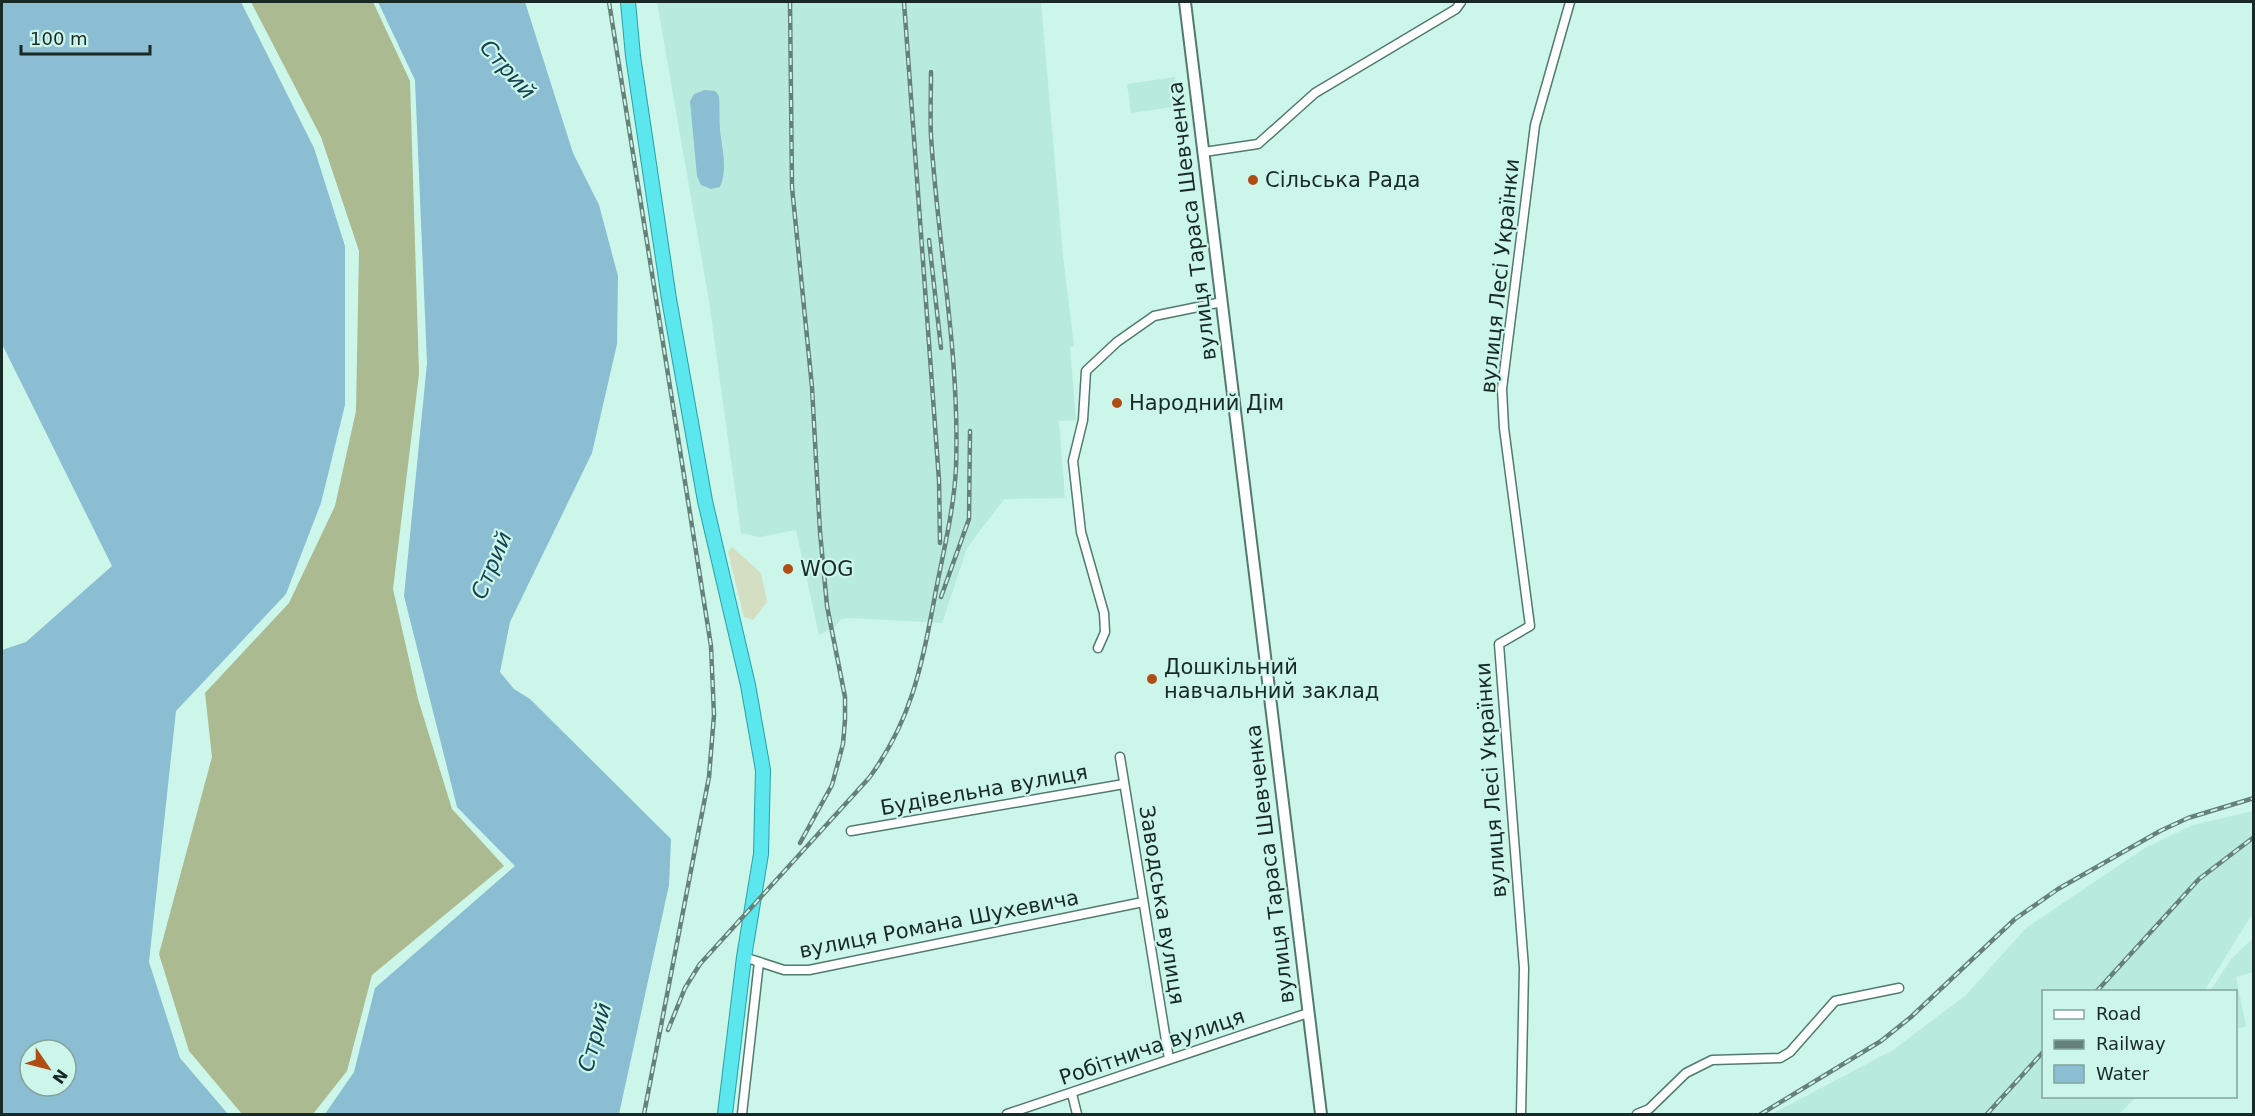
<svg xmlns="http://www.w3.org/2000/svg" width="2255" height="1116" viewBox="0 0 2255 1116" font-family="'DejaVu Sans',sans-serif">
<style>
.built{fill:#b8ebdd}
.green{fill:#d4dec3}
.forest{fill:#abba90}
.water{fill:#8bbdd3;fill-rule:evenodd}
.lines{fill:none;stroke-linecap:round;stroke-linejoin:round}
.minor-casing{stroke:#537a6f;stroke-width:11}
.tertiary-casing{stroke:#537a6f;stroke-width:14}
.trunk-casing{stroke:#2aa0a5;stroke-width:16}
.minor{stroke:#fff;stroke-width:8}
.tertiary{stroke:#fff;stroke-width:10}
.trunk{stroke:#5ce6ee;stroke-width:14}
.rail-casing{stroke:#668179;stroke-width:4.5}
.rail{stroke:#cbf6e9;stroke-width:2;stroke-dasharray:7;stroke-linecap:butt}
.poi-dot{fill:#b04d15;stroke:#cbf6e9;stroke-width:2}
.labels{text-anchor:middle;stroke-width:4.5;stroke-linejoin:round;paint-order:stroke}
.poi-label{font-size:21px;fill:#192925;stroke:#cbf6e9;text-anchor:start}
.street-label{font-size:21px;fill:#192925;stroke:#cbf6e9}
.water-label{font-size:22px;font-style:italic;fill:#164151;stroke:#cbf6e9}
</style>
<rect width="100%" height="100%" fill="#cbf6e9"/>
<g class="built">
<polygon points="657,2 1041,2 1063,256 1074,346 1070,347 1076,420 1059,421 1065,498 1004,499 967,548 942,623 850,618 841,619 835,627 819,635 796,530 760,537 741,533 709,301"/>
<polygon points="1175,77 1179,106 1131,113 1127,84"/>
<polygon points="2253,811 2253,913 2204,991 2044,992 2044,1096 2136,1097 2119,1114 1772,1114 1893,1050 1966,995 2026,928 2145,848 2193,825"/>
<polygon points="2253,938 2253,972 2236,977 2246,1026 2236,1029 2236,992 2210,991 2232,958"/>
</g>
<polygon class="green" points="732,547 761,573 767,602 753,620 744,617 728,552"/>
<polygon class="forest" points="251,2 373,2 410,81 419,374 393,589 418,699 452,809 504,866 372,975 347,1071 313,1114 242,1114 189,1051 159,954 212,757 205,693 289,603 335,506 356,411 359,251 321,137"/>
<g class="water">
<path d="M2,2H241L314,148L345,246V405L321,503L286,594L176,711L149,962L180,1058L228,1114H4L2,1111V650L26,642L112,566L2,344ZM30,1050H66V1086H30Z"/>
<polygon points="378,2 525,2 573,153 599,205 618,276 617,344 592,453 510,622 500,672 514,689 530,699 671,839 669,885 619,1114 325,1114 354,1072 375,988 515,866 457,807 404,596 427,363 415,80"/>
<path d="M705,90L715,91L719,96C720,107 719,119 720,130C722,150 728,168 720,187L711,189L701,185L697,176L690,101L694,94Z"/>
</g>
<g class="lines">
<g class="minor-casing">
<g id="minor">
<polyline points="1204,152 1258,144 1315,93 1456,9 1461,2"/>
<polyline points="1098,648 1105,632 1104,613 1081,532 1073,461 1083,420 1086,371 1117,342 1154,316 1222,302"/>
<polyline points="1120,757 1169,1059"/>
<polyline points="851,831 1124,784"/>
<polyline points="744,957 784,970 809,970 1143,902"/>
<polyline points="1072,1094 1077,1114"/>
<polyline points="742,1114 759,962"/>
<polyline points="1007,1114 1308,1013"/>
<polyline points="1521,1114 1524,968 1499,644 1530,626 1504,428 1502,389 1535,125 1570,2"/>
<polyline points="1637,1114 1649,1109 1686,1073 1712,1060 1780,1058 1790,1052 1835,1001 1899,988"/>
</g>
</g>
<g class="tertiary-casing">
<polyline id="tertiary" points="1185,2 1321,1114"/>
</g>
<g class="trunk-casing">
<polyline id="trunk" points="628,2 633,56 669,299 705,501 748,685 763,770 761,854 744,957 725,1114"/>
</g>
<use href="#minor" class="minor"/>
<use href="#tertiary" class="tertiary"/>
<use href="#trunk" class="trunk"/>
<g class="rail-casing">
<g id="rail">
<polyline points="609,2 711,646 714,715 709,777 644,1114"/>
<polyline points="790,2 792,187 812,387 820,532 827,606 845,697 845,720 843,744 832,785 800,843"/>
<polyline points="904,2 939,480 940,543"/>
<polyline points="929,240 941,348"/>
<polyline points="941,597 969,519 970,431"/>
<polyline points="2096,992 2199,879 2254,837"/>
<path d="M668,1030L685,988L700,964L869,778C911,721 921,669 934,601C942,556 954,512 956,467C960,356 938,246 931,136C930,115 931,94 931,72"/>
<polyline points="1761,1114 1881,1041 1911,1017 2015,919 2058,889 2160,831 2188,818 2254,798"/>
<polyline points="1987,1114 2044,1051"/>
</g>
</g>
<use href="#rail" class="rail"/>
</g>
<g class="poi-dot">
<circle cx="1253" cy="180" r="6"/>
<circle cx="1117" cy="403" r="6"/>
<circle cx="788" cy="569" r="6"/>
<circle cx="1152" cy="679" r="6"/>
</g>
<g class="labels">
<g class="poi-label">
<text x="1265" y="187">Сільська Рада</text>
<text x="1129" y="410">Народний Дім</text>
<text x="800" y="576">WOG</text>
<text x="1164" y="674">Дошкільний<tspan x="1164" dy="24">навчальний заклад</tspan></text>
</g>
<g class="street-label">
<text transform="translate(1192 221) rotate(-97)" y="7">вулиця Тараса Шевченка</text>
<text transform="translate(1500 276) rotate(-84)" y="7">вулиця Лесі Українки</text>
<text transform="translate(1491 780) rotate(-94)" y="7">вулиця Лесі Українки</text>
<text transform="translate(984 790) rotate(-10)" y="7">Будівельна вулиця</text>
<text transform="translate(1270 864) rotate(-97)" y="7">вулиця Тараса Шевченка</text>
<text transform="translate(1162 905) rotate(81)" y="7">Заводська вулиця</text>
<text transform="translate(939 924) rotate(-11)" y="7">вулиця Романа Шухевича</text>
<text transform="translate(1152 1047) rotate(-19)" y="7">Робітнича вулиця</text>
</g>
<g class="water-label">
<text transform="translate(508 69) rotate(48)" y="8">Стрий</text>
<text transform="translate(491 565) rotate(-67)" y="8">Стрий</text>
<text transform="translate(594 1037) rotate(-74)" y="8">Стрий</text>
</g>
</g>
<rect width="2255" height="1116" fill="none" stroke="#192925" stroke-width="6"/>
<rect x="2042" y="990" width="195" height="108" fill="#cbf6e9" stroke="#84a49b" stroke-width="1.5"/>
<rect x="2054" y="1010" width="30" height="9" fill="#ffffff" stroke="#84a49b" stroke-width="1.5"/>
<text x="2096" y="1020" font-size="18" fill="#192925">Road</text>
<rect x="2054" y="1040" width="30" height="9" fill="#668179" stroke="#84a49b" stroke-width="1.5"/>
<text x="2096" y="1050" font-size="18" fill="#192925">Railway</text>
<rect x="2054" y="1065" width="30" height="18" fill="#8bbdd3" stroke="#84a49b" stroke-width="1.5"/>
<text x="2096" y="1080" font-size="18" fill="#192925">Water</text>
<g transform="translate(48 1068) rotate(125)"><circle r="28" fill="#cbf6e9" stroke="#84a49b" stroke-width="1.5"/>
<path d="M0-4.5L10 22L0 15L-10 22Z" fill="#b04d15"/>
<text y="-9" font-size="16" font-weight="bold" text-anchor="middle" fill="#192925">N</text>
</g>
<path d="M21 45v9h129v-9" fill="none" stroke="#192925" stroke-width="3"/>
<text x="30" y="45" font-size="18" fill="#192925" stroke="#cbf6e9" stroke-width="4.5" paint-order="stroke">100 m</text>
</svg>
